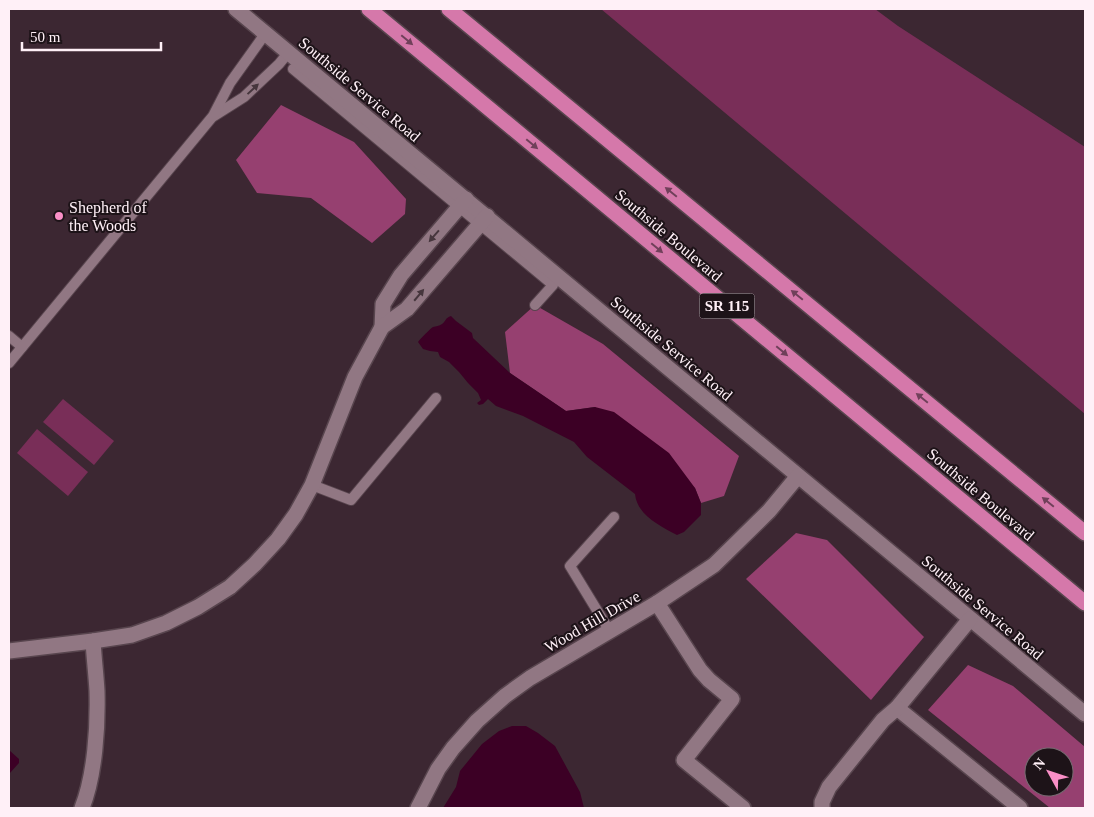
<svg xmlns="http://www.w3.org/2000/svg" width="1094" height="817" viewBox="0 0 1094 817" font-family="'Times New Roman',serif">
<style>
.green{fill:#792e58}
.forest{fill:#964070;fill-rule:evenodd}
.water{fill:#3c0025}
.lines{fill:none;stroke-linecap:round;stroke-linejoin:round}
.service-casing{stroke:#58454e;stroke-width:12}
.minor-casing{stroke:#58454e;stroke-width:18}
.trunk-casing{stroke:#58454e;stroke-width:18}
.service{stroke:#917783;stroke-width:10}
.minor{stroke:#917783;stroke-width:15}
.trunk{stroke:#d578aa;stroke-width:15}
.oneway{fill:#70405a}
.oneway2{fill:#46363d}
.poi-dot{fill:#fa8fc7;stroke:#1d1318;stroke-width:2}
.labels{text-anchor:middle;stroke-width:4;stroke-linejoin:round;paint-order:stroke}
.shield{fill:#1d1318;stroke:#bbaeb4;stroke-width:1}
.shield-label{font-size:15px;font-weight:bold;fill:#fff0f7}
.street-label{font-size:16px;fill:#fff0f7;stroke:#1d1318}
.poi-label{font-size:16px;fill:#fff0f7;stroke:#1d1318;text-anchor:start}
</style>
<rect width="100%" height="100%" fill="#3c2732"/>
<g class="green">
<polygon points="601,9 875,9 898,26 1085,147 1085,414"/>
<polygon points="63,399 114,441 94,465 43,422"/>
<polygon points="37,429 88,472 68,496 17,453"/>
</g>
<g class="forest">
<polygon points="281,105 354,142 406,199 405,214 372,243 311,198 257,193 236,160"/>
<polygon points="535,305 603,344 739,456 724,496 701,503 695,488 595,407 566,411 510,373 505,332"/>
<polygon points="796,533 827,540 924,637 871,700 746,579"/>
<path d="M968,665L1013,686L1085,747V808H1050L928,710ZM1034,757H1064V787H1034Z"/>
</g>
<g class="water">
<path d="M451,316L456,321L472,333L473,338L510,373L566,411L595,407L614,412L669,453L695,488L701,503V515L684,532L677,535C660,526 637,515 635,494L587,457L574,442L523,416L496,406L488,399L483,404L479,405L477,403L481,400L478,393L468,383L459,372L449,362L440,357L438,352L430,351L423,349L418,342C420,339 431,328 433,327C436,326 439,326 442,324C446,321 445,318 451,316Z"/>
<polygon points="512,726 526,726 538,733 555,746 580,792 584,808 443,808 456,787 460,771 482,744 499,731"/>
<polygon points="9,750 19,759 19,763 9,774"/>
</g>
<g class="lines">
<g class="service-casing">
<g id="service">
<polyline points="293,69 553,285 535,305"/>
<polyline points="214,116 244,97 279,64 288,53"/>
<polyline points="9,336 22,347"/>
<polyline points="9,363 213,116 230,83 265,34"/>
<polyline points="312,485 351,500 436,398"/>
<polyline points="609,630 570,566 614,517"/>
</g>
</g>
<g class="minor-casing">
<g id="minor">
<polyline points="236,9 1085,714"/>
<polyline points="382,327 383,304 401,275 466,199"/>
<polyline points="657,603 700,670 709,680 732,699 684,760 743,808"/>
<polyline points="970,619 897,708 1020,808"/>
<polyline points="9,651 93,641 132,635 166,623 198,607 230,587 255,564 278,539 296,514 312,485 355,377 382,327 407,309 487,216"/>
<path d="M82,808C95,775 98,727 97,691C96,674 94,658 93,641"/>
<polyline points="418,808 438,769 453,748 477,721 505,696 530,678 657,603 714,565 769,511 798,476"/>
<polyline points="822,808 822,802 829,787 883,720 897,708"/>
</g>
</g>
<g class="trunk-casing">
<g id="trunk">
<polyline points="369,9 1085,603"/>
<polyline points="449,9 1085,533"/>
</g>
</g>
<use href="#service" class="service"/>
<use href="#minor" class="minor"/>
<use href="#trunk" class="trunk"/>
</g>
<defs><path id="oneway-solid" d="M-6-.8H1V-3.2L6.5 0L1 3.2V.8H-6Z" transform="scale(1.25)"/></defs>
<g class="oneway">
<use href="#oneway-solid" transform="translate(407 40) rotate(40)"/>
<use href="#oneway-solid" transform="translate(532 144) rotate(40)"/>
<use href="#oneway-solid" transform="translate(671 192) rotate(-141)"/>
<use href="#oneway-solid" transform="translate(657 248) rotate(40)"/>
<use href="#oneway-solid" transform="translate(797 295) rotate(-141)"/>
<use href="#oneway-solid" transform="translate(782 351) rotate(40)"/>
<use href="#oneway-solid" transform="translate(922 398) rotate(-141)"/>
<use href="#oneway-solid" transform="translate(1048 502) rotate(-141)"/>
</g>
<g class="oneway2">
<use href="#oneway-solid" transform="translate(253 89) rotate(-43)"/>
<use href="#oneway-solid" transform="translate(434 236) rotate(131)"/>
<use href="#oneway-solid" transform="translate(419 295) rotate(-50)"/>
</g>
<circle class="poi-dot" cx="59" cy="216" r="5"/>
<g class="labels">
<rect class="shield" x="699.5" y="293.5" width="55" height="25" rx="4"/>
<g class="shield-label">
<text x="727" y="311">SR 115</text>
</g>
<g class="street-label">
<text transform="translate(360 89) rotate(40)" y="6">Southside Service Road</text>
<text transform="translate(669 235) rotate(40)" y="6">Southside Boulevard</text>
<text transform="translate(672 348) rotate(40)" y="6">Southside Service Road</text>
<text transform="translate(981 494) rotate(40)" y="6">Southside Boulevard</text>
<text transform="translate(983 607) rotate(40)" y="6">Southside Service Road</text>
<text transform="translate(592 621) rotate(-30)" y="6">Wood Hill Drive</text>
</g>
<g class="poi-label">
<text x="69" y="213">Shepherd of<tspan x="69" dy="18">the Woods</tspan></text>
</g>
</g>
<rect width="1094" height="817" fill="none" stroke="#fff0f7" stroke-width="20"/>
<g transform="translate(1049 772) rotate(310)"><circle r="24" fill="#1d1318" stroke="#776b71"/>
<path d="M0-4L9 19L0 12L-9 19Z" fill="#fa8fc7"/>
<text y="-8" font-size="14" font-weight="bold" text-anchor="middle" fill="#fff0f7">N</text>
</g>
<path d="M22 42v8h139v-8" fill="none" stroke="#fff0f7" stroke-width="2.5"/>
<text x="30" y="42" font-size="15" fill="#fff0f7" stroke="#1d1318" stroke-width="4" paint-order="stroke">50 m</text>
</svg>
